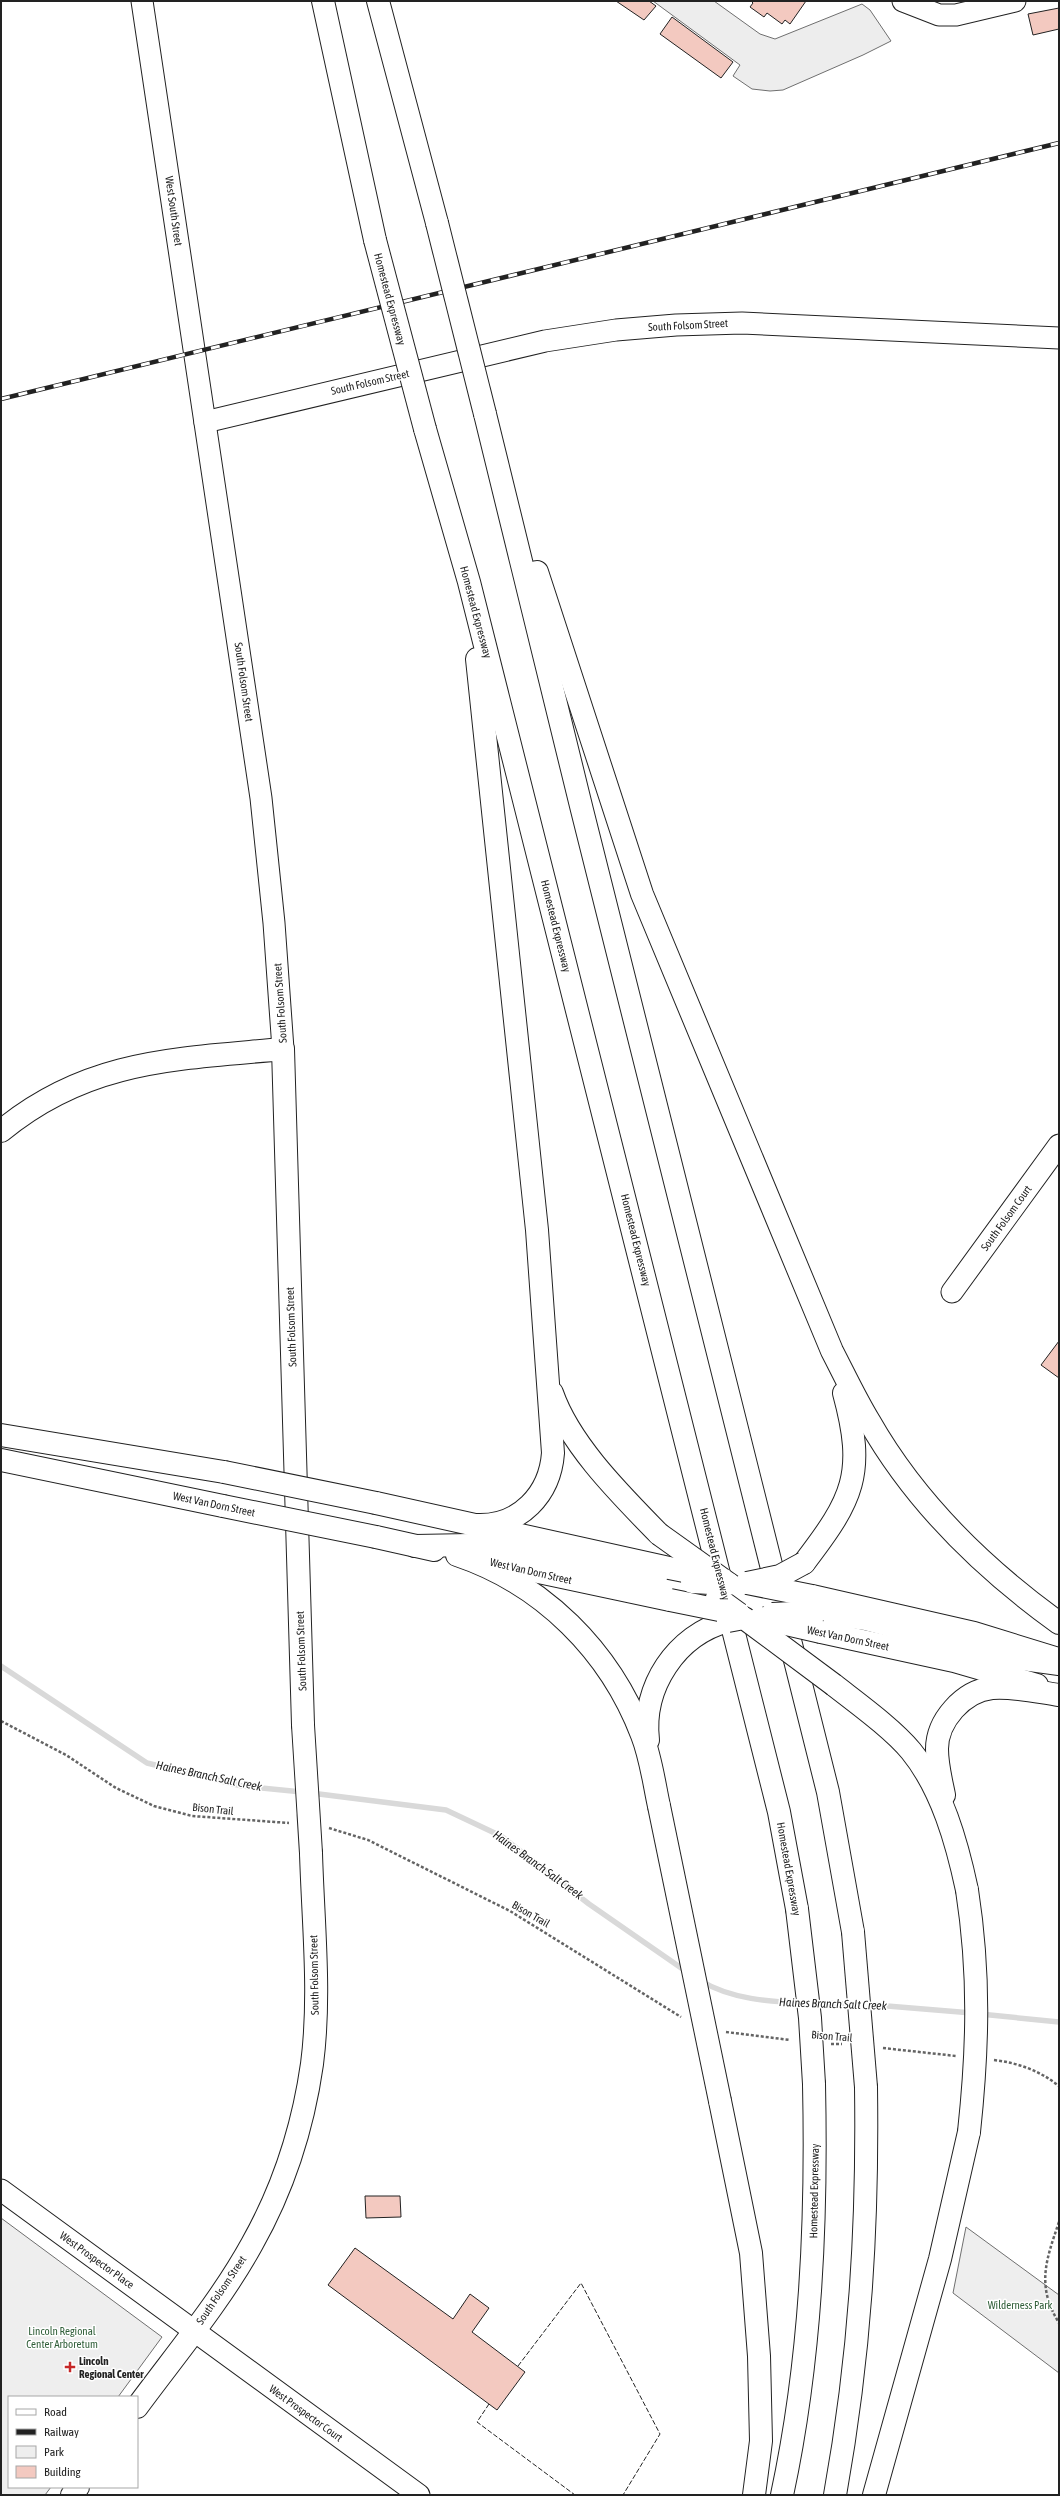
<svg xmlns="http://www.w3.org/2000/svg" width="1060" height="2496" viewBox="0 0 1060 2496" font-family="'Asap Condensed',sans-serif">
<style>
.green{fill:#eee;stroke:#6f6f6f}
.parking{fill:#ededed;stroke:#6f6f6f}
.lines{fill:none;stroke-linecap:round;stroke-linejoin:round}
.stream{stroke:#d9d9d9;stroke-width:5.5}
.building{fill:#f3c9c0;stroke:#222}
.minor-casing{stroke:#222;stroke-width:23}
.major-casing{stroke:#222;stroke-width:24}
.highway-casing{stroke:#222;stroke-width:24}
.path{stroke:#646464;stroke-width:2.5;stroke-dasharray:3 2;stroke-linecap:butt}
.minor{stroke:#fff;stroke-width:21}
.major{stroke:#fff;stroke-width:22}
.highway{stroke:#fff;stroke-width:22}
.rail-casing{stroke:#222;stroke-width:4.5}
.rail{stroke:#fff;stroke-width:3;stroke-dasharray:9;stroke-linecap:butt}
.major-bridge-casing{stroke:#222;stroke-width:24;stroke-linecap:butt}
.highway-bridge-casing{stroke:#222;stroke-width:24;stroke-linecap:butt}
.major-bridge{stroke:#fff;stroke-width:22}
.highway-bridge{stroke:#fff;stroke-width:22}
.fence{stroke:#222;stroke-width:1;stroke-dasharray:5 2;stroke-linecap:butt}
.poi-dot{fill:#c62828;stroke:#fff;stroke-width:1.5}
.labels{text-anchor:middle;stroke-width:3;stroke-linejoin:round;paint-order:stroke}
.street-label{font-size:11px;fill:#222;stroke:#fff}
.park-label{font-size:11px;fill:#2f5e38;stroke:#fff}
.poi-label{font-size:11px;font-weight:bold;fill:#222;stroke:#fff;text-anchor:start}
.water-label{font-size:12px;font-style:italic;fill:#222;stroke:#fff}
</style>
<rect width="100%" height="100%" fill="#fff"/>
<g class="green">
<polygon points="1,2218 162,2337 118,2397 9,2397 9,2487 51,2487 45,2495 1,2495"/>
<polygon points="966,2227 1059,2295 1059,2373 953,2293"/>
</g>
<polygon class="parking" points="653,1 714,1 760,34 775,39 862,4 870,10 891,41 863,55 783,90 770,91 752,89 733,76 740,65"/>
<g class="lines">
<g class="stream">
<polyline points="1,1666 147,1763 242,1786 302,1792"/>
<polyline points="311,1793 446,1810 501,1836 589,1904 687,1972"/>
<path d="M701,1981C731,1999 770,2002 804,2003"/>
<polyline points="813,2003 854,2004"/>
<polyline points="863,2004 972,2013"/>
<polyline points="980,2014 1059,2022"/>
</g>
</g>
<g class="building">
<polygon points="616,1 649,1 656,6 644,20"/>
<polygon points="751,1 806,1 790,24 785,20 782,24 767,13 764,17 750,7 753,3"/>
<polygon points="1059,8 1059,29 1033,35 1028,14"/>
<polygon points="672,17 733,62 721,78 660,34"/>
<polygon points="1059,1341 1059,1378 1041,1365"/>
<polygon points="365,2196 400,2196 401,2217 366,2218"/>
<polygon points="355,2248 453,2319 470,2294 489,2308 472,2332 525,2372 497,2410 328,2285"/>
</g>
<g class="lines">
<g class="minor-casing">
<g id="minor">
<polyline points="142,1 261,798 274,923 283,1049"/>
<polyline points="903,1 939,15 956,15 1015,1"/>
<polyline points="205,422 545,341 616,330 676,325 742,323 1059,338"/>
<polyline points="952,1292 1059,1145"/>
<polyline points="1,2190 419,2495"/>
</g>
</g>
<g class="major-casing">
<g id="major">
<path d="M1,1131C88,1059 177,1059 283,1049L303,1725"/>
<polyline points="1,1435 224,1472"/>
<polyline points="1,1460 223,1506"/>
<polyline points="376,1503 669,1568"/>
<polyline points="376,1537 434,1550"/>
<polyline points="477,1559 670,1600"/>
<polyline points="812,1596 974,1633 1058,1659"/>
<polyline points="821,1632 954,1661 1037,1685"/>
<path d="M137,2407C176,2354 220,2302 252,2244C283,2189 303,2127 312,2064C321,1995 313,1923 311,1853"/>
<polyline points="72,2495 78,2487"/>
</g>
</g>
<g class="highway-casing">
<g id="highway">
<polyline points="323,1 375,240"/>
<polyline points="378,1 437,223"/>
<polyline points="485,414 582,810 828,1792 853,1932"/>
<polyline points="425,429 469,582 779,1812 797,1909"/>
<path d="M537,572L642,894L832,1351C844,1374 855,1398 869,1421C915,1502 984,1569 1059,1623"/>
<path d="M552,1393C570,1445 621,1495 659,1534"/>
<path d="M476,1525C520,1527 550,1494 553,1453L537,1230L477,659"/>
<polyline points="415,1546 470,1545 643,1579 692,1582"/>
<path d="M457,1555C543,1584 610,1651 642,1735C651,1758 654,1783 659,1806"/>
<path d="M804,1563C853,1499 866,1474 844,1393"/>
<polyline points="722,1579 785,1623"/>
<polyline points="816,1612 866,1619 1014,1658 1059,1664"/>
<path d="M834,1685C857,1703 893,1729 911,1751C942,1789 957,1843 967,1890"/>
<path d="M648,1740C642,1687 676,1635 728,1621"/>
<path d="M944,1795C941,1780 937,1765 937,1749C937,1721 963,1691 992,1688C1013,1686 1038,1692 1059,1695"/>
<polyline points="720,2101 751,2253 759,2356 761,2441 754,2495"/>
<path d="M782,2495C811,2360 817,2222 814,2084"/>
<path d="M835,2495C860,2356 868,2228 866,2087"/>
<polyline points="874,2495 940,2259 969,2132"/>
</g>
</g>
<g class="path">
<polyline points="1,1721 66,1755 116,1788 154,1806 192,1816 289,1823"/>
<polyline points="329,1828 368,1840 510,1911 681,2017"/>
<polyline points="726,2032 790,2040"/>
<polyline points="831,2044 842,2044"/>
<polyline points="883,2048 956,2056"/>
<path d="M994,2060C1019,2063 1040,2071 1059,2086"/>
<path d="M1059,2222C1046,2260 1036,2286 1059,2323"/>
</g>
<use href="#minor" class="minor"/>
<use href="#major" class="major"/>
<use href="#highway" class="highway"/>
<g class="rail-casing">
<polyline id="rail" points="1,399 1059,143"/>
</g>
<use href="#rail" class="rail"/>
<g class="major-bridge-casing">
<g id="major-bridge">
<polyline points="224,1472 376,1503"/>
<polyline points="223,1506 376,1537"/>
<polyline points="669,1568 719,1578"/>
<polyline points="747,1583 812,1596"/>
<polyline points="670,1600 739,1614"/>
<polyline points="760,1618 821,1632"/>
<polyline points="303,1725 311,1853"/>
</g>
</g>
<g class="highway-bridge-casing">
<g id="highway-bridge">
<polyline points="437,223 485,414"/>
<polyline points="375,240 425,429"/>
<polyline points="659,1534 722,1579"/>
<polyline points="692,1582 729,1584"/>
<polyline points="747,1583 780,1576 804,1563"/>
<polyline points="717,1598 739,1614"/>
<polyline points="772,1614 816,1612"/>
<polyline points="728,1621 744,1618 834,1685"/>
<polyline points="659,1806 720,2101"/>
<path d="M967,1890C980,1974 978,2048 969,2132"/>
<polyline points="797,1909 810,2018 814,2084"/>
<polyline points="853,1932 866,2087"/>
</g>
</g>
<use href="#major-bridge" class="major-bridge"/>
<use href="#highway-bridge" class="highway-bridge"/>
<g class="fence">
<polyline points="518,2366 581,2283 660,2434 623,2495"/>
<polyline points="489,2404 477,2422 575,2495"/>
</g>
</g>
<path class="poi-dot" d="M68 2361h4v4h4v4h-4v4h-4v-4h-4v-4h4z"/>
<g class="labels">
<g class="street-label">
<text transform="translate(174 211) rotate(82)" y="4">West South Street</text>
<text transform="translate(390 299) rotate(75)" y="4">Homestead Expressway</text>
<text transform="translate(688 325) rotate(-3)" y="4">South Folsom Street</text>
<text transform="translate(370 382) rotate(-13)" y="4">South Folsom Street</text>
<text transform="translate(476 612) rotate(75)" y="4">Homestead Expressway</text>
<text transform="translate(244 682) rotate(82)" y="4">South Folsom Street</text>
<text transform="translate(556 926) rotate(76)" y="4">Homestead Expressway</text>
<text transform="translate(280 1003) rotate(-94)" y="4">South Folsom Street</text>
<text transform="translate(1006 1218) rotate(-54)" y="4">South Folsom Court</text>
<text transform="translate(636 1240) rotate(76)" y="4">Homestead Expressway</text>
<text transform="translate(291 1327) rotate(-92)" y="4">South Folsom Street</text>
<text transform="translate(214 1504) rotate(12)" y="4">West Van Dorn Street</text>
<text transform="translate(715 1554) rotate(76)" y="4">Homestead Expressway</text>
<text transform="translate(531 1571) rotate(13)" y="4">West Van Dorn Street</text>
<text transform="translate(848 1638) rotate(12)" y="4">West Van Dorn Street</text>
<text transform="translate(301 1651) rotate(-92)" y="4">South Folsom Street</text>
<text transform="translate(213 1809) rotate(6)" y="4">Bison Trail</text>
<text transform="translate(789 1869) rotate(80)" y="4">Homestead Expressway</text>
<text transform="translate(531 1914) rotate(30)" y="4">Bison Trail</text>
<text transform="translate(314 1975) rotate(-91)" y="4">South Folsom Street</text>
<text transform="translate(832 2036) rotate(5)" y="4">Bison Trail</text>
<text transform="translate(814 2191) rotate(-89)" y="4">Homestead Expressway</text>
<text transform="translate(97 2260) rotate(36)" y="4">West Prospector Place</text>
<text transform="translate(221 2290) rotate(-56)" y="4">South Folsom Street</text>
<text transform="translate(306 2413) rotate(36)" y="4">West Prospector Court</text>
</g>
<g class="park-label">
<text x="1020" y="2309">Wilderness Park</text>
<text x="62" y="2335">Lincoln Regional<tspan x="62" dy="13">Center Arboretum</tspan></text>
</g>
<g class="poi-label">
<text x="79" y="2365">Lincoln<tspan x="79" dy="13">Regional Center</tspan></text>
</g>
<g class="water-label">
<text transform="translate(209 1776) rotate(12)" y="4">Haines Branch Salt Creek</text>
<text transform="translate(538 1865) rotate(36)" y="4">Haines Branch Salt Creek</text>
<text transform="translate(833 2004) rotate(2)" y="4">Haines Branch Salt Creek</text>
</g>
</g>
<rect width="1060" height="2496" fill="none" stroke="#222222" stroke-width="4"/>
<rect x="8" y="2396" width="130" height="92" fill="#ffffff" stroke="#a7a7a7"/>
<rect x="16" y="2409" width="20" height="6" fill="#ffffff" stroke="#a7a7a7"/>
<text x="44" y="2416" font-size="12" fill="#222222">Road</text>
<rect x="16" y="2429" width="20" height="6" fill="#222222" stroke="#a7a7a7"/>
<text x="44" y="2436" font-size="12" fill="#222222">Railway</text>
<rect x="16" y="2446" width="20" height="12" fill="#eeeeee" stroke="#a7a7a7"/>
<text x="44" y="2456" font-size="12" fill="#222222">Park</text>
<rect x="16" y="2466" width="20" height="12" fill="#f3c9c0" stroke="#a7a7a7"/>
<text x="44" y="2476" font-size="12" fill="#222222">Building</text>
</svg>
